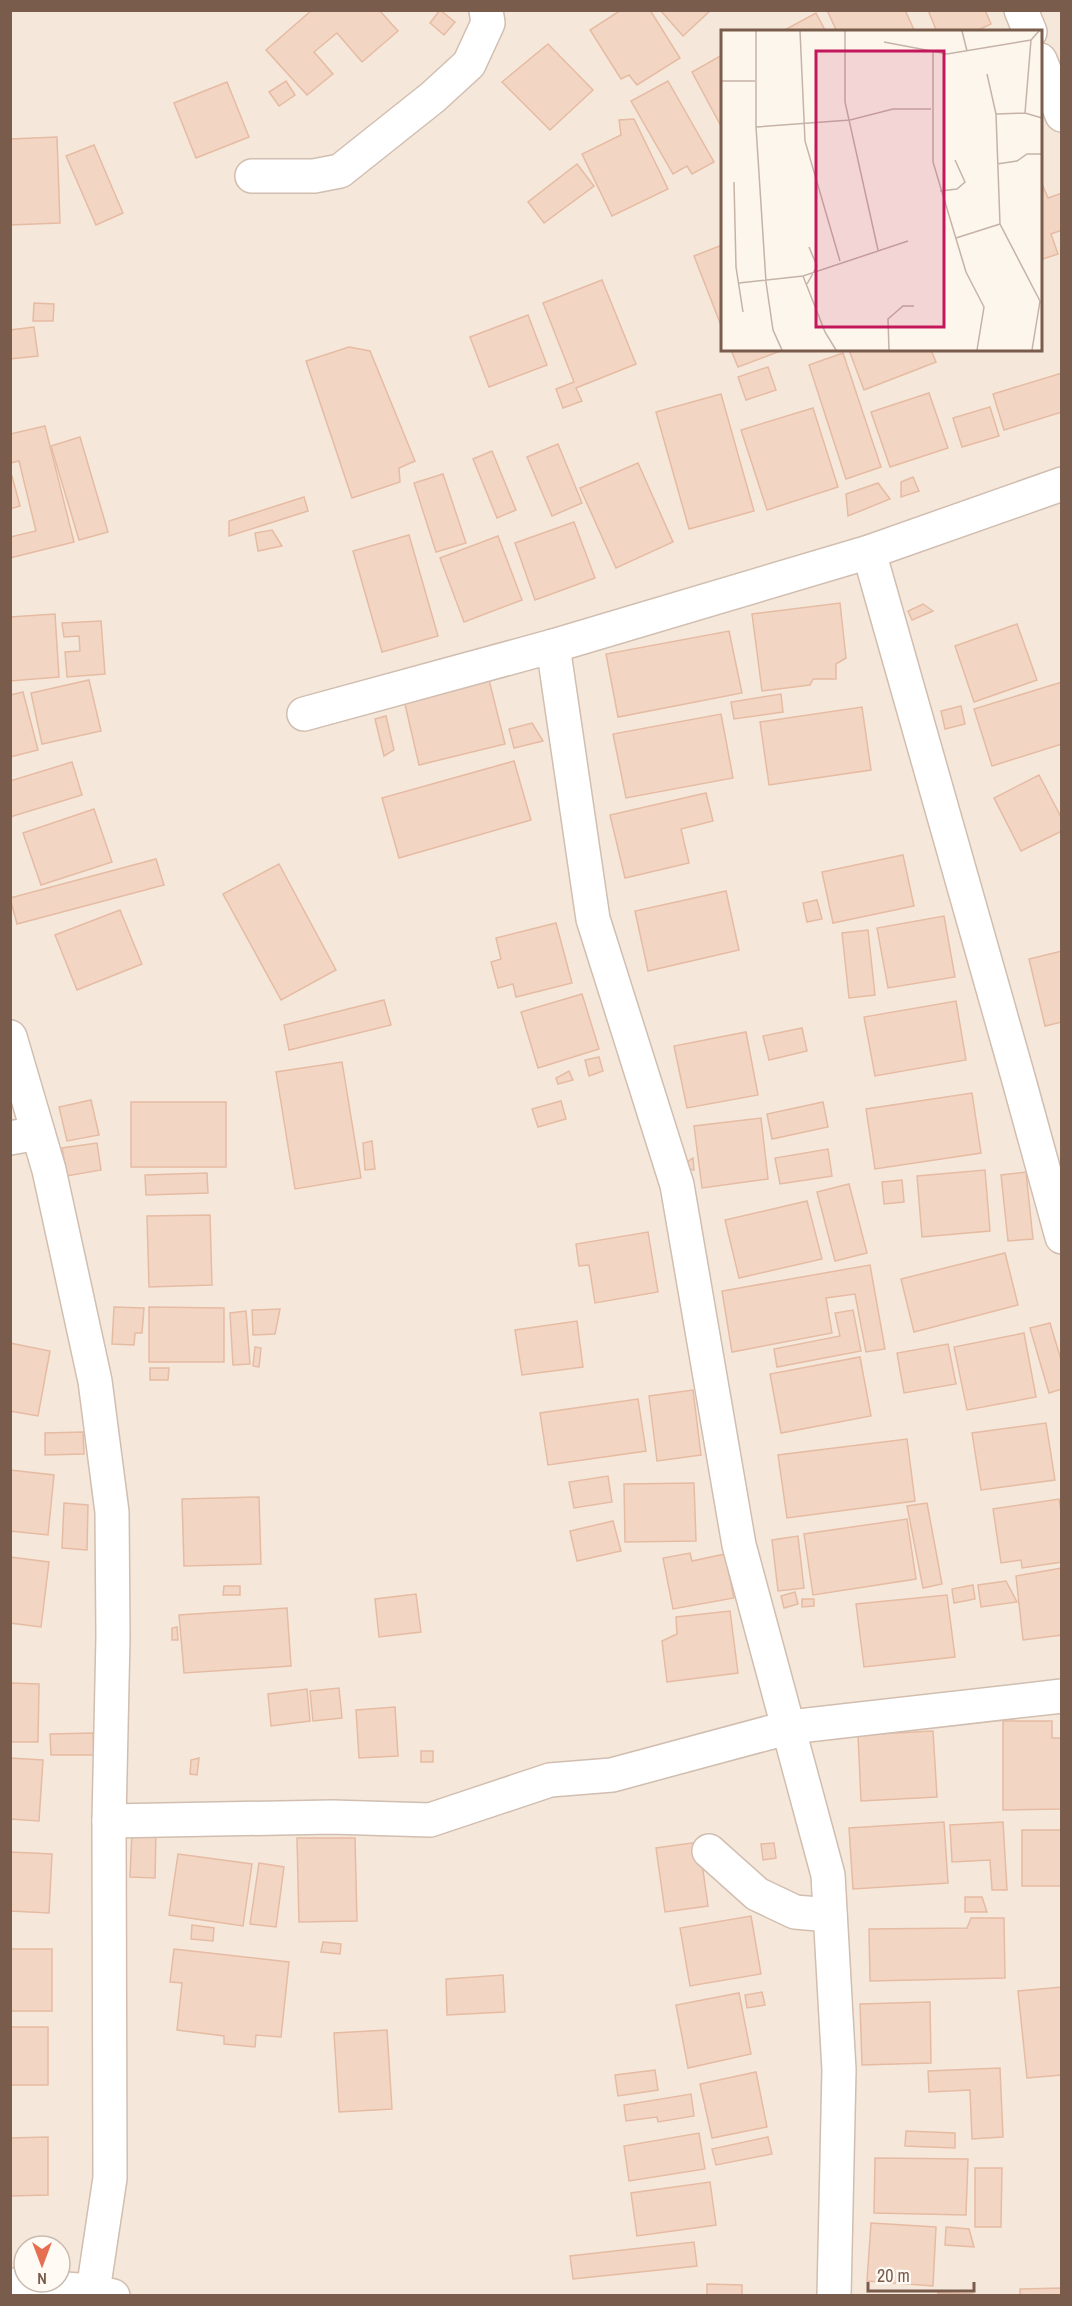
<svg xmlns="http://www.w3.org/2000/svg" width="1072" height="2306" viewBox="0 0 1072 2306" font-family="'Archivo Narrow',sans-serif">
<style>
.residential{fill:#f5e8da;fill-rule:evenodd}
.building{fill:#f3d5c3;stroke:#e6bba3;stroke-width:1.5}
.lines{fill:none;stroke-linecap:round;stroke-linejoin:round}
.minor-casing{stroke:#d1beb0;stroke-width:36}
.minor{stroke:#fff;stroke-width:33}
.inset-road{fill:none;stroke:#c5b3a7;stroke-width:1.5}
.view{fill:#c2185b;fill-opacity:0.15;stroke:#c2185b;stroke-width:3}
.inset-edge{fill:none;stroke:#7a5c4d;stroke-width:3}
</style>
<rect width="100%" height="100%" fill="#fdf6ec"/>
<path class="residential" d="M11,11H1061V2295H11ZM722,32H1040V350H722ZM24,2246H60V2282H24Z"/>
<g class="building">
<polygon points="312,10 379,10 398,31 362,62 337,33 314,52 333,74 307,95 266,50"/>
<polygon points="440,10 455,22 444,35 430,23"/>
<polygon points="621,10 650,10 680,58 637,85 629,75 621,79 590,30"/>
<polygon points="660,10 711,10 683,36"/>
<polygon points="827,10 905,10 915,32 837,32"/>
<polygon points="928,10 985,10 991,24 974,32 937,32"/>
<polygon points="816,13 826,32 781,32"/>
<polygon points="548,44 593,90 550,130 502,82"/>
<polygon points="722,55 722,128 692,72"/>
<polygon points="286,81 295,95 279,106 269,92"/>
<polygon points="668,81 714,162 692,174 687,166 673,174 631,101"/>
<polygon points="227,82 249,137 196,158 174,103"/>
<polygon points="634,119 668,189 612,216 582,154 621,135 619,120"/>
<polygon points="57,137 60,223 10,225 10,139"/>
<polygon points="94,145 123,213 96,225 66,156"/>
<polygon points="577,164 594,186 544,223 528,202"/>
<polygon points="1040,184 1042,184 1048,198 1062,193 1062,230 1051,234 1058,254 1040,260"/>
<polygon points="722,245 722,328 694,256"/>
<polygon points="602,280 636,364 576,388 582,401 563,408 556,389 574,382 543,303"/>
<polygon points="34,303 54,304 53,321 33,321"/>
<polygon points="528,315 547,365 489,387 470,337"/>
<polygon points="34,327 38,356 10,359 10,330"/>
<polygon points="349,347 370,351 415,461 399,468 400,482 352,498 306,361"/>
<polygon points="731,350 783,350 738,367"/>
<polygon points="849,350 931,350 936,362 864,390"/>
<polygon points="843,353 881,467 846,479 809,365"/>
<polygon points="768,367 776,390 746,400 738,377"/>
<polygon points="1062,373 1062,412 1004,430 993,394"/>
<polygon points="929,393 948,448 890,467 871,412"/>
<polygon points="721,394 754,511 689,529 656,412"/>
<polygon points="990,407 999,436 962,447 953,418"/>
<polygon points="813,408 838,487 767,510 741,430"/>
<polygon points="45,426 74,542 10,558 10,537 36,531 19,461 10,463 10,434"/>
<polygon points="80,437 108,532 79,540 51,446"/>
<polygon points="558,444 582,503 552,516 527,457"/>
<polygon points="492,451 516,510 497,518 473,459"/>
<polygon points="638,463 673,542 616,568 580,488"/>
<polygon points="443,474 466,543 436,552 414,483"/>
<polygon points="12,476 20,506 10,509 10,477"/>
<polygon points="913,477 919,491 901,497 901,482"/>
<polygon points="878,483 890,499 848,516 846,494"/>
<polygon points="304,497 308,511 229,536 229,521"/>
<polygon points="574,522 595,578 535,600 515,543"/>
<polygon points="272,530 282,546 258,551 255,533"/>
<polygon points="409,535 438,636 382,652 353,551"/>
<polygon points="498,536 522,600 464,622 440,558"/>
<polygon points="840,603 846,658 836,664 836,679 813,679 810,685 762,691 752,614"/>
<polygon points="923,604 933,611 912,620 908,611"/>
<polygon points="55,614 59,677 10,681 10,617"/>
<polygon points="101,621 105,674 67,677 65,652 80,651 79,636 64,637 62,623"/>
<polygon points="1017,624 1037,680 974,702 955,646"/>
<polygon points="729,631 742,693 618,717 606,654"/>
<polygon points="89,680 101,731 42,744 31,693"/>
<polygon points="489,680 505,744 419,765 404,700"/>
<polygon points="1062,682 1062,744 992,766 974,709"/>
<polygon points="23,692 38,750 10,757 10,695"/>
<polygon points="781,694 783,712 734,719 731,702"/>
<polygon points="961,706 965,724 945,729 941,711"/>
<polygon points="862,707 871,770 769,785 760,722"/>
<polygon points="721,714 733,778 626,798 613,734"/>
<polygon points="386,716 394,750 384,756 375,719"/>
<polygon points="532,723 543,741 514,748 509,729"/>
<polygon points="514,761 531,820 399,858 382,798"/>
<polygon points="72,762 82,795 10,817 10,781"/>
<polygon points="1039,775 1062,819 1062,831 1021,851 994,798"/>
<polygon points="706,793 713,821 681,829 689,863 625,878 610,815"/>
<polygon points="94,809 112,862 41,885 23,833"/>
<polygon points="903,855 914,906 833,923 822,872"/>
<polygon points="156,859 164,885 17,924 10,898"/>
<polygon points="279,864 336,970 281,1000 223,894"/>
<polygon points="726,891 739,950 648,971 635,911"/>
<polygon points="817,900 822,919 807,922 803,903"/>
<polygon points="120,910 142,964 77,990 55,935"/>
<polygon points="944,916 955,977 888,988 877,928"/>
<polygon points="556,923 572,983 516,997 513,984 498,988 491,962 501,959 496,938"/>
<polygon points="868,930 875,995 849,998 842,933"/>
<polygon points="1062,951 1062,1022 1045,1026 1029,959"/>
<polygon points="582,994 599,1049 538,1068 521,1012"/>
<polygon points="384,1000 391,1025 289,1050 284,1025"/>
<polygon points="956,1001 966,1060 875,1076 864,1017"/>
<polygon points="802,1028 807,1051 769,1060 763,1036"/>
<polygon points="746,1032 758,1095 687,1108 674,1046"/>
<polygon points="599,1057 603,1071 589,1076 585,1060"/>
<polygon points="342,1062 361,1178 295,1189 276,1072"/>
<polygon points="569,1071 573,1080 558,1084 556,1078"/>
<polygon points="972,1093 981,1153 875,1169 866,1109"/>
<polygon points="91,1100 99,1135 67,1141 59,1107"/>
<polygon points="561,1101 566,1119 538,1127 532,1109"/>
<rect x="131" y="1102" width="95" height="65"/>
<polygon points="823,1102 828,1127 772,1139 767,1114"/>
<polygon points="761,1118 768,1179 702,1188 694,1126"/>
<polygon points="372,1141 375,1169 365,1170 363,1143"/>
<polygon points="97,1143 101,1170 67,1176 62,1148"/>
<polygon points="828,1149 832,1176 780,1184 775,1158"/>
<polygon points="693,1158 694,1170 689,1169 685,1163"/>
<polygon points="985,1170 990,1231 922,1237 917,1176"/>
<polygon points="1026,1172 1033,1239 1008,1241 1001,1175"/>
<polygon points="207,1173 208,1193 146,1195 145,1175"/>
<polygon points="902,1180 904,1202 884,1204 882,1182"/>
<polygon points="849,1184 867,1253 835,1261 817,1192"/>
<polygon points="807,1201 822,1259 739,1278 725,1220"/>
<polygon points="210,1215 212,1285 149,1287 147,1216"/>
<polygon points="648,1232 658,1292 595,1303 589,1265 579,1266 576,1244"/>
<polygon points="1005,1253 1018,1305 914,1332 901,1279"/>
<polygon points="870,1265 885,1349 866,1352 855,1294 826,1298 832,1333 732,1352 722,1291"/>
<polygon points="114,1307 144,1308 142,1333 135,1333 134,1345 112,1344"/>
<polygon points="149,1307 224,1308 224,1362 149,1362"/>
<polygon points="280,1309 275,1334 253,1335 252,1310"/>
<polygon points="853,1310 861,1351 777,1367 774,1349 840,1336 835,1313"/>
<polygon points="246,1311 250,1364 233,1365 230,1313"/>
<polygon points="577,1321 583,1367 522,1375 515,1330"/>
<polygon points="1050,1323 1062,1363 1062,1389 1049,1393 1030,1328"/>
<polygon points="1024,1333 1036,1397 967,1410 954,1347"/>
<polygon points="10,1343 50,1351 38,1416 10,1411"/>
<polygon points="948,1344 956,1384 904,1393 897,1353"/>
<polygon points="255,1347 261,1348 259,1367 253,1366"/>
<polygon points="860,1357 871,1416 781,1433 770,1374"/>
<polygon points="150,1368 169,1368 168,1380 150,1380"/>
<polygon points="693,1390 701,1455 657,1461 649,1396"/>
<polygon points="638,1399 646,1451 548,1465 540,1413"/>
<polygon points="1046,1423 1055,1480 981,1490 972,1433"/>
<polygon points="83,1432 84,1454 45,1455 45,1433"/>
<polygon points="907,1439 915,1501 787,1518 778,1455"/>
<polygon points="10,1470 54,1475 48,1535 10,1531"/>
<polygon points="608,1476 612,1502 574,1508 569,1482"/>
<polygon points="694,1483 696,1541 625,1542 624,1484"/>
<polygon points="259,1497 261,1564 184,1566 182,1499"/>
<polygon points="1059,1499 1062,1518 1062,1562 1022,1568 1021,1560 1001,1563 993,1509"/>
<polygon points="64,1503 88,1505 87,1550 62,1548"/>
<polygon points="927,1503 942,1584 923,1588 907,1506"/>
<polygon points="907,1519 916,1579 813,1595 804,1534"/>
<polygon points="613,1521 621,1551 577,1561 570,1531"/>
<polygon points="798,1536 804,1588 778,1591 772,1540"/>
<polygon points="690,1553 692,1561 725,1554 734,1598 673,1609 663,1558"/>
<polygon points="10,1557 49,1562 41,1627 10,1623"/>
<polygon points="1062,1568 1062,1635 1023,1640 1016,1576"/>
<polygon points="1006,1581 1017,1602 981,1607 978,1585"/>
<polygon points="973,1585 975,1599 954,1603 952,1589"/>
<polygon points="224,1586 240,1586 240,1595 223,1595"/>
<polygon points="795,1592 798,1604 784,1608 781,1596"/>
<polygon points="416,1594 421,1632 379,1637 375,1599"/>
<polygon points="947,1595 955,1657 864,1667 856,1604"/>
<polygon points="802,1599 814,1599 814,1606 802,1607"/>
<polygon points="287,1608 291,1666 184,1673 179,1615"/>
<polygon points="730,1611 738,1673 667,1682 662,1641 677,1634 676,1617"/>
<polygon points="177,1627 178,1640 172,1640 172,1628"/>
<polygon points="10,1683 39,1684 38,1742 10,1742"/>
<polygon points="339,1688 342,1718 313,1721 310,1691"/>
<polygon points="307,1689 310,1721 271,1726 268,1694"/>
<polygon points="395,1707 398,1756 359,1758 356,1710"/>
<polygon points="1003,1721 1052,1721 1052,1738 1062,1738 1062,1809 1003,1810"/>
<polygon points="933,1731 937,1797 861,1801 858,1735"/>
<polygon points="93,1733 94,1755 51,1755 50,1734"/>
<rect x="421" y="1751" width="12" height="11"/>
<polygon points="10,1758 43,1760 39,1821 10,1819"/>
<polygon points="199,1758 197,1775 190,1774 191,1760"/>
<polygon points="944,1822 948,1883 853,1889 849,1828"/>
<polygon points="1003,1822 1007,1890 992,1890 990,1860 952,1862 950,1825"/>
<polygon points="132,1830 156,1831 155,1878 130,1877"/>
<rect x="1022" y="1830" width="40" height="56"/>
<polygon points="297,1838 355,1838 357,1921 299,1922"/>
<polygon points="699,1842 708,1906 665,1912 656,1848"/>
<polygon points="774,1843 776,1858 763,1860 761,1844"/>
<polygon points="10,1852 52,1854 49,1913 10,1911"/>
<polygon points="178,1854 252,1864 243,1926 169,1915"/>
<polygon points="259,1863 284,1867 276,1927 250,1924"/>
<polygon points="965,1897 982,1897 987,1912 965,1912"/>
<polygon points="751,1916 761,1974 690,1986 680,1928"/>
<polygon points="971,1918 1004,1918 1005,1978 870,1981 869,1929 967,1928"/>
<polygon points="192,1925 214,1928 213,1941 191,1939"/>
<polygon points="323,1942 341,1944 340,1954 321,1952"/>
<rect x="10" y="1949" width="42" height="62"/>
<polygon points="174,1949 289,1962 281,2037 256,2035 255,2047 224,2044 224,2036 177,2030 182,1983 170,1982"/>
<polygon points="503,1975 505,2012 447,2015 446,1979"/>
<polygon points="1062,1987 1062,2075 1027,2078 1018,1991"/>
<polygon points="762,1992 765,2005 747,2008 745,1995"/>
<polygon points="739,1993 751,2054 688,2068 676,2005"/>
<polygon points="930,2002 931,2063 862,2065 860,2004"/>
<rect x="10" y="2027" width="38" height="58"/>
<polygon points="387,2030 392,2109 339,2112 334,2033"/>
<polygon points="1000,2068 1003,2137 972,2139 970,2090 929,2092 928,2071"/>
<polygon points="655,2070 658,2090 618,2096 615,2075"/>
<polygon points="756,2072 767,2127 712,2138 700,2084"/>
<polygon points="691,2094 694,2116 658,2122 657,2117 626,2121 624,2105"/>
<polygon points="906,2131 955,2133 955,2148 905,2146"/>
<polygon points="699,2133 705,2169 629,2181 624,2146"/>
<polygon points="48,2137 48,2195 10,2196 10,2138"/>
<polygon points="768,2137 772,2154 716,2165 712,2149"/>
<polygon points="875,2158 968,2159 966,2215 874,2213"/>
<polygon points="975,2168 1002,2168 1001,2227 975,2227"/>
<polygon points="710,2182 716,2225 637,2236 631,2193"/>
<polygon points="871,2223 936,2227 933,2286 867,2281"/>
<polygon points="946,2227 969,2229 974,2247 945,2245"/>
<polygon points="694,2242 697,2266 573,2279 570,2256"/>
<polygon points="707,2284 742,2285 742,2296 707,2296"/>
<polygon points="1062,2288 1062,2296 1020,2296 1020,2289"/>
<polygon points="938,2293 973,2294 973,2296 938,2296"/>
</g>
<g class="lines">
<g class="minor-casing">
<g id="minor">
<polyline points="1021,10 1030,32"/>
<polyline points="1040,60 1062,115"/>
<polyline points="252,176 314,176 340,171 433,97 469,64 488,23 486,10"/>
<polyline points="869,552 1018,1077 1062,1237"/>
<polyline points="553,646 593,919 677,1185 739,1545 828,1875 839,2070 834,2296"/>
<polyline points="304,714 553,646 869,552 1062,484"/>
<polyline points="10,1037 49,1170 95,1381 112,1512 113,1636 109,1821 110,2178 93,2291"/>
<polyline points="10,1138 38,1133"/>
<polyline points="109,1821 332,1817 430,1820 550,1780 612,1775 790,1727 1062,1696"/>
<polyline points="709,1851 757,1894 795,1912 830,1915"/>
<polyline points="10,2285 93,2291 113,2296"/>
</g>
</g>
<use href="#minor" class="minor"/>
</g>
<g transform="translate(721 30)">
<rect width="321" height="321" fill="#fdf6ec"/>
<path class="inset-road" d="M35,1V97L45,252L52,300L61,320M79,1L84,111L119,231M124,1V72L157,220M241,1L246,21M163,12L226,24L310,10L318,1M212,22V132L245,242L263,277L256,320M266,44L275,84L279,194L319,271L311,320M0,51H34M304,83L310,10M275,84L304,83L321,88M35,97L129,90L172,79H210M276,134L296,131L306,124H321M13,152L15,237L22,282M219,161L236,159L244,152L234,130M235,208L279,194M82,246L104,302L115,320M18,253L82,246L187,211M86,254L96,236L88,217M168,320L167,289L182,276H193"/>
<path class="view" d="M95,21H223V297H95Z"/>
<rect width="321" height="321" class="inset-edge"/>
</g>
<rect width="1072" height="2306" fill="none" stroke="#7a5c4d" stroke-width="24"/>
<g transform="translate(42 2264) rotate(180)"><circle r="28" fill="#fffaf3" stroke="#cabbb1" stroke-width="1.5"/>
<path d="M0-4.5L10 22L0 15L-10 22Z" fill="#e76f51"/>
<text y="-9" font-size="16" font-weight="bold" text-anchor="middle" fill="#7a5c4d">N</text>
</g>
<path d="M868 2282v9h106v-9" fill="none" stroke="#7a5c4d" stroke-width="3"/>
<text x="877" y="2282" font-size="18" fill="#7a5c4d" stroke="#fffaf3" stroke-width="4.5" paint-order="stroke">20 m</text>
</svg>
